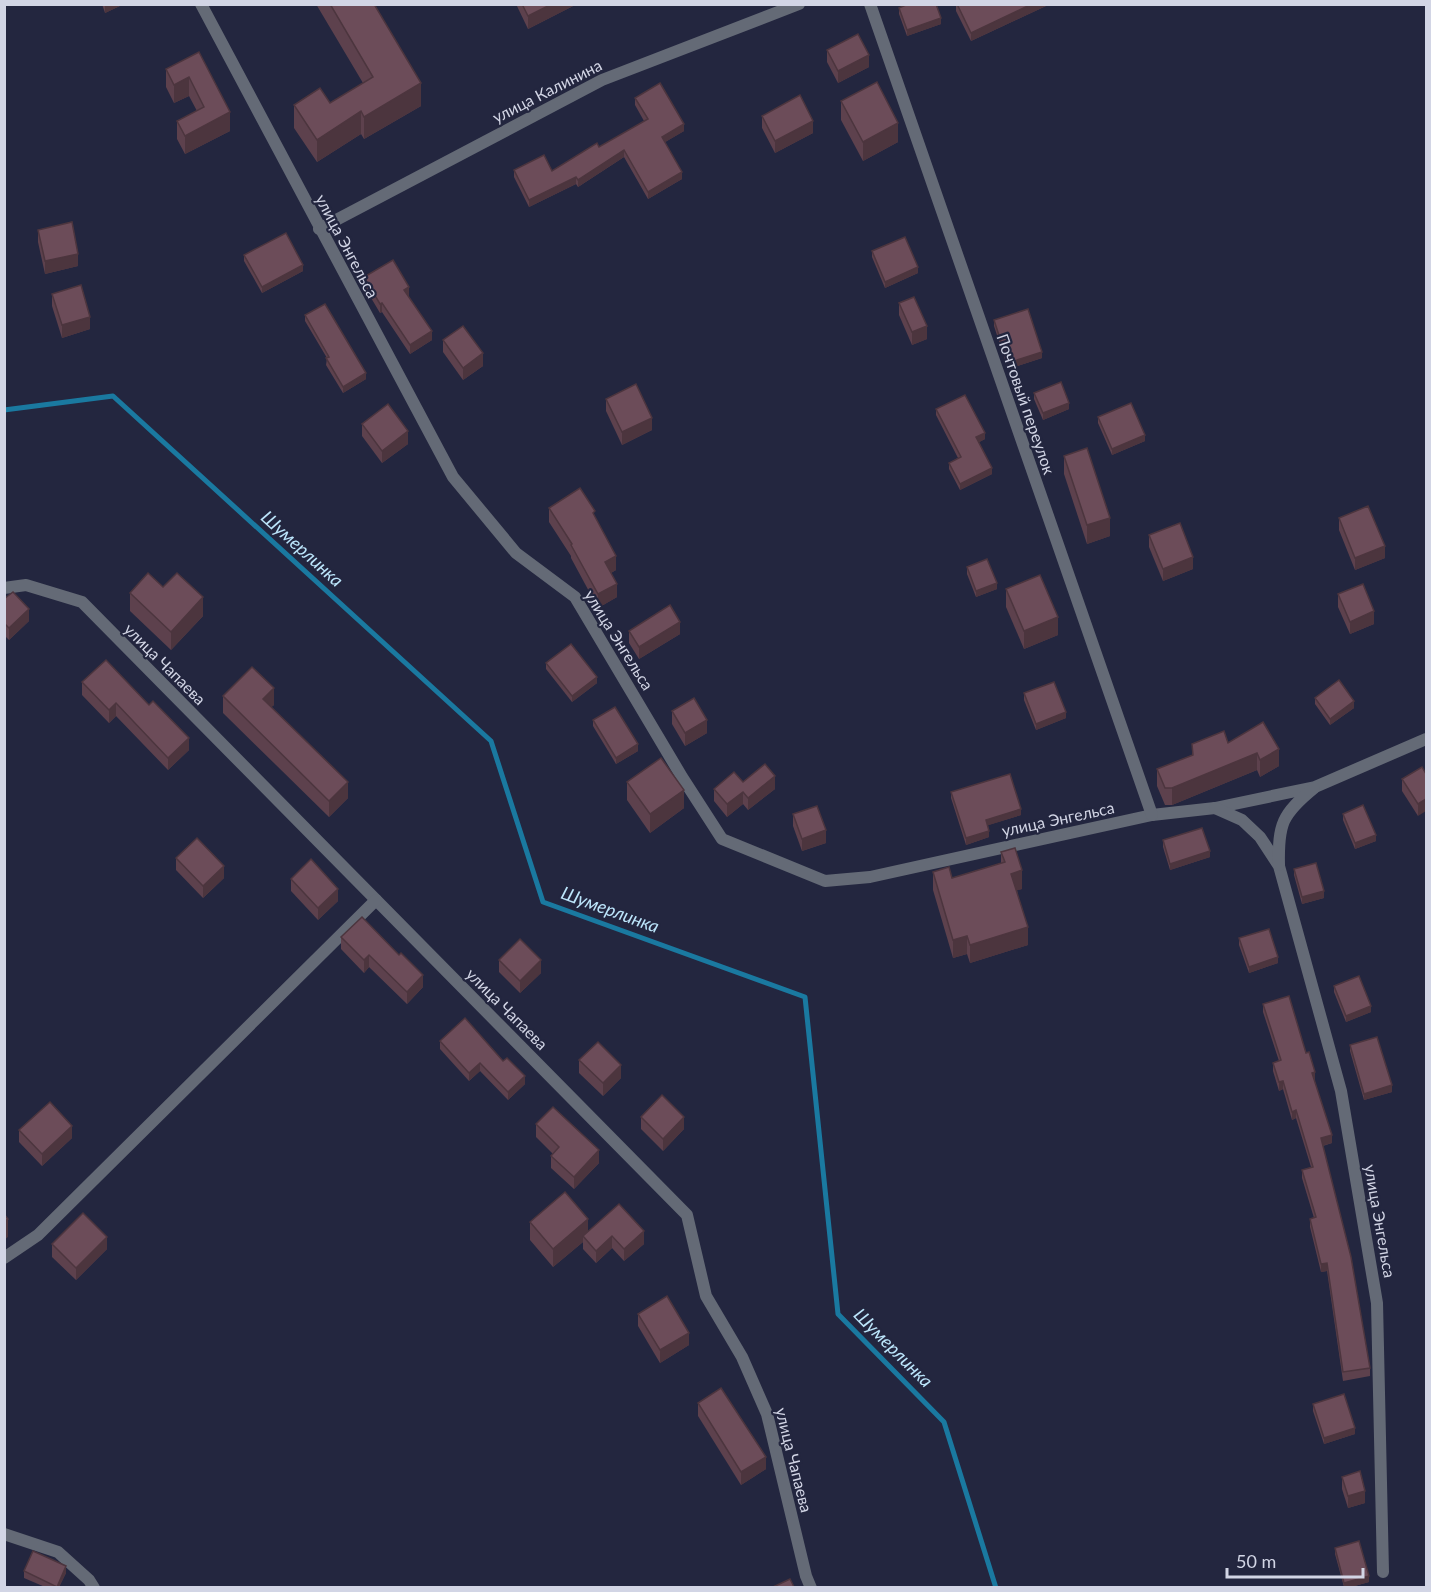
<svg xmlns="http://www.w3.org/2000/svg" width="1431" height="1592" viewBox="0 0 1431 1592" font-family="Lato,sans-serif">
<style>
.lines{fill:none;stroke-linecap:round;stroke-linejoin:round}
.stream{stroke:#1a79a0;stroke-width:5}
.street{stroke:#646a76;stroke-width:12}
.wall{fill:#5d414d}
.shaded-wall{fill:#4c353e}
.building{fill:#6c4c59;stroke:#4c353e;stroke-width:1.5}
.labels{text-anchor:middle;stroke-width:4.5;stroke-linejoin:round;paint-order:stroke}
.street-label{font-size:16px;fill:#d2d5e5;stroke:#23263f}
.water-label{font-size:18px;font-style:italic;fill:#bce5fb;stroke:#23263f}
</style>
<rect width="100%" height="100%" fill="#23263f"/>
<g class="lines">
<polyline class="stream" points="4,410 113,396 491,741 543,902 805,997 838,1314 944,1422 996,1588"/>
<g class="street">
<polyline points="201,4 453,477 516,553 575,597 682,777 722,839 825,881 870,877 1152,815 1215,808 1315,787 1426,739"/>
<polyline points="870,4 1152,815"/>
<polyline points="319,229 602,80 799,4"/>
<polyline points="4,588 26,585 82,602 687,1215 706,1296 742,1357 767,1414 806,1576 811,1588"/>
<polyline points="1215,808 1242,820 1260,837 1279,866 1341,1091 1377,1303 1383,1572"/>
<path d="M1279,865C1278,824 1282,814 1314,788"/>
<polyline points="4,1258 38,1235 376,900"/>
<polyline points="4,1534 58,1552 89,1580 94,1588"/>
</g>
</g>
<g class="wall">
<polygon points="102,4 124,4 105,13"/>
<polygon points="316,4 374,4 421,106 364,139 361,134 317,162 294,128 294,105 330,103 363,83"/>
<polygon points="516,4 577,4 528,29"/>
<polygon points="956,4 1046,4 1046,6 971,41 956,11"/>
<polygon points="899,8 941,24 907,36 899,14"/>
<polygon points="827,50 869,67 838,83 827,62"/>
<polygon points="199,52 230,131 185,154 177,139 177,121 197,111 189,96 174,103 166,87 166,69"/>
<polygon points="635,98 684,131 665,142 682,179 648,199 624,157 578,187 576,184 529,207 514,177 514,170 552,171 599,147 644,121 635,105"/>
<polygon points="841,101 898,142 863,161 841,120"/>
<polygon points="762,116 813,133 775,153 762,128"/>
<polygon points="38,230 78,266 45,274 38,242"/>
<polygon points="872,251 918,273 885,288 872,257"/>
<polygon points="244,255 303,271 262,293 244,261"/>
<polygon points="364,277 409,296 408,296 432,340 410,354 382,312 380,313 364,286"/>
<polygon points="52,294 90,329 62,338 52,306"/>
<polygon points="899,303 927,339 912,345 899,315"/>
<polygon points="305,315 366,379 343,393 326,365 327,358 305,321"/>
<polygon points="994,320 1042,358 1008,369 994,326"/>
<polygon points="443,340 483,366 463,380 443,352"/>
<polygon points="1034,393 1069,409 1043,420 1034,399"/>
<polygon points="606,399 652,430 622,445 606,411"/>
<polygon points="936,409 985,439 979,442 992,474 960,490 949,469 949,463 958,458 936,415"/>
<polygon points="1098,417 1145,441 1112,455 1098,423"/>
<polygon points="362,424 408,444 382,463 362,436"/>
<polygon points="1064,456 1110,536 1087,544 1064,474"/>
<polygon points="549,508 595,517 616,570 611,573 617,597 598,608 571,558 571,556 549,522"/>
<polygon points="1339,518 1385,558 1355,570 1339,530"/>
<polygon points="1149,535 1193,569 1163,581 1149,547"/>
<polygon points="967,567 997,589 976,597 967,574"/>
<polygon points="163,587 203,616 171,650 130,611 130,593"/>
<polygon points="1006,589 1058,635 1024,649 1006,607"/>
<polygon points="1338,594 1374,624 1350,634 1338,607"/>
<polygon points="4,599 29,621 9,640 4,635"/>
<polygon points="629,631 680,634 639,659 629,643"/>
<polygon points="106,660 189,750 168,770 116,716 109,723 82,695 82,682"/>
<polygon points="546,663 597,683 572,702 546,669"/>
<polygon points="1024,693 1066,718 1036,730 1024,700"/>
<polygon points="223,696 274,705 271,707 348,798 329,817 223,713"/>
<polygon points="1315,698 1354,708 1330,725 1315,704"/>
<polygon points="672,711 707,733 685,746 672,724"/>
<polygon points="593,720 638,751 616,764 593,726"/>
<polygon points="1263,722 1279,766 1260,777 1257,770 1172,805 1165,805 1157,786 1157,769 1192,755 1192,744 1228,743"/>
<polygon points="1422,767 1418,816 1402,791 1402,779"/>
<polygon points="627,782 684,808 650,833 627,800"/>
<polygon points="743,782 775,789 748,810 743,804 727,817 714,801 714,789"/>
<polygon points="951,792 1021,815 988,825 989,837 966,845 951,798"/>
<polygon points="793,814 826,843 802,851 793,826"/>
<polygon points="1343,814 1376,841 1355,849 1343,820"/>
<polygon points="1163,840 1210,857 1170,870 1163,847"/>
<polygon points="1001,852 1022,889 1017,890 1028,945 970,963 967,954 953,958 933,890 933,872 952,878 1001,863"/>
<polygon points="176,858 224,878 203,898 176,870"/>
<polygon points="1294,869 1324,898 1302,904 1294,875"/>
<polygon points="291,879 338,901 318,920 291,891"/>
<polygon points="341,937 399,955 423,987 407,1004 369,967 364,973 341,949"/>
<polygon points="1239,938 1278,963 1249,973 1239,945"/>
<polygon points="499,960 541,973 520,993 499,972"/>
<polygon points="1334,986 1371,1012 1346,1022 1334,992"/>
<polygon points="1263,1004 1315,1080 1314,1080 1332,1143 1323,1146 1370,1368 1370,1376 1343,1381 1327,1271 1321,1272 1310,1227 1310,1219 1314,1218 1302,1178 1302,1170 1311,1167 1296,1118 1292,1120 1283,1089 1279,1091 1273,1071 1273,1063 1279,1061 1263,1012"/>
<polygon points="440,1041 525,1084 508,1100 480,1071 469,1081 440,1049"/>
<polygon points="1350,1045 1392,1092 1364,1100 1350,1051"/>
<polygon points="579,1060 621,1078 603,1096 579,1073"/>
<polygon points="641,1117 684,1129 663,1151 641,1129"/>
<polygon points="536,1124 599,1163 574,1189 551,1168 551,1156 553,1154 536,1137"/>
<polygon points="19,1130 72,1138 42,1166 19,1142"/>
<polygon points="619,1204 644,1244 624,1261 612,1248 596,1263 583,1249 583,1242 553,1267 530,1240 530,1222 588,1232"/>
<polygon points="52,1244 107,1249 76,1280 52,1257"/>
<polygon points="638,1314 689,1345 660,1363 638,1326"/>
<polygon points="698,1403 766,1469 741,1485 698,1416"/>
<polygon points="1313,1404 1355,1434 1324,1444 1313,1411"/>
<polygon points="1342,1477 1365,1503 1348,1508 1342,1489"/>
<polygon points="1335,1548 1369,1582 1351,1587 1344,1587 1335,1554"/>
<polygon points="24,1571 66,1573 59,1587 45,1587 24,1578"/>
</g>
<g class="shaded-wall">
<polygon points="105,4 124,4 105,13"/>
<polygon points="552,4 577,4 528,29 528,16"/>
<polygon points="1032,4 1046,4 1046,6 971,41 971,33"/>
<polygon points="941,18 941,24 907,36 907,30"/>
<polygon points="869,55 869,67 838,83 838,71"/>
<polygon points="189,77 189,96 174,103 174,85"/>
<polygon points="421,83 421,106 364,139 364,117"/>
<polygon points="361,111 361,134 317,162 317,140"/>
<polygon points="230,112 230,131 185,154 185,136"/>
<polygon points="813,121 813,133 775,153 775,141"/>
<polygon points="898,123 898,142 863,161 863,142"/>
<polygon points="684,124 684,131 662,144 662,137"/>
<polygon points="624,150 624,157 578,187 578,180"/>
<polygon points="682,172 682,179 648,199 648,192"/>
<polygon points="576,177 576,184 529,207 529,200"/>
<polygon points="78,254 78,266 45,274 45,261"/>
<polygon points="303,265 303,271 262,293 262,287"/>
<polygon points="918,267 918,273 885,288 885,282"/>
<polygon points="409,287 409,296 404,299 404,290"/>
<polygon points="382,303 382,312 380,313 380,304"/>
<polygon points="90,317 90,329 62,338 62,325"/>
<polygon points="927,326 927,339 912,345 912,332"/>
<polygon points="432,331 432,340 410,354 410,345"/>
<polygon points="1042,352 1042,358 1008,369 1008,363"/>
<polygon points="483,353 483,366 463,380 463,368"/>
<polygon points="366,373 366,379 343,393 343,387"/>
<polygon points="1069,403 1069,409 1043,420 1043,413"/>
<polygon points="652,418 652,430 622,445 622,432"/>
<polygon points="408,431 408,444 382,463 382,451"/>
<polygon points="985,433 985,439 976,444 976,437"/>
<polygon points="1145,435 1145,441 1112,455 1112,449"/>
<polygon points="992,468 992,474 960,490 960,484"/>
<polygon points="1110,518 1110,536 1087,544 1087,525"/>
<polygon points="1385,546 1385,558 1355,570 1355,558"/>
<polygon points="616,556 616,570 605,576 605,562"/>
<polygon points="1193,557 1193,569 1163,581 1163,569"/>
<polygon points="997,583 997,589 976,597 976,591"/>
<polygon points="617,584 617,597 598,608 598,594"/>
<polygon points="203,597 203,616 171,650 171,632"/>
<polygon points="29,609 29,621 9,640 9,628"/>
<polygon points="1374,611 1374,624 1350,634 1350,622"/>
<polygon points="1058,617 1058,635 1024,649 1024,631"/>
<polygon points="680,622 680,634 639,659 639,647"/>
<polygon points="597,677 597,683 572,702 572,696"/>
<polygon points="274,688 274,705 263,715 263,699"/>
<polygon points="1354,701 1354,708 1330,725 1330,719"/>
<polygon points="116,703 116,716 109,723 109,710"/>
<polygon points="1066,712 1066,718 1036,730 1036,724"/>
<polygon points="707,720 707,733 685,746 685,733"/>
<polygon points="189,738 189,750 168,770 168,758"/>
<polygon points="638,744 638,751 616,764 616,758"/>
<polygon points="1279,749 1279,766 1260,777 1260,760"/>
<polygon points="1257,753 1257,770 1172,805 1172,788"/>
<polygon points="775,776 775,789 748,810 748,798"/>
<polygon points="348,782 348,798 329,817 329,801"/>
<polygon points="684,790 684,808 650,833 650,814"/>
<polygon points="743,792 743,804 727,817 727,804"/>
<polygon points="1426,799 1426,811 1418,816 1418,804"/>
<polygon points="1021,809 1021,815 986,826 986,820"/>
<polygon points="826,830 826,843 802,851 802,839"/>
<polygon points="989,831 989,837 966,845 966,838"/>
<polygon points="1376,835 1376,841 1355,849 1355,843"/>
<polygon points="1210,851 1210,857 1170,870 1170,864"/>
<polygon points="224,866 224,878 203,898 203,886"/>
<polygon points="1022,870 1022,889 1011,892 1011,874"/>
<polygon points="338,889 338,901 318,920 318,908"/>
<polygon points="1324,891 1324,898 1302,904 1302,897"/>
<polygon points="1028,927 1028,945 970,963 970,945"/>
<polygon points="967,936 967,954 953,958 953,940"/>
<polygon points="369,955 369,967 364,973 364,960"/>
<polygon points="1278,957 1278,963 1249,973 1249,967"/>
<polygon points="541,960 541,973 520,993 520,981"/>
<polygon points="423,975 423,987 407,1004 407,992"/>
<polygon points="1371,1006 1371,1012 1346,1022 1346,1016"/>
<polygon points="480,1063 480,1071 469,1081 469,1073"/>
<polygon points="621,1065 621,1078 603,1096 603,1083"/>
<polygon points="1315,1072 1315,1080 1312,1081 1312,1073"/>
<polygon points="525,1076 525,1084 508,1100 508,1092"/>
<polygon points="1283,1081 1283,1089 1279,1091 1279,1082"/>
<polygon points="1392,1085 1392,1092 1364,1100 1364,1094"/>
<polygon points="1296,1110 1296,1118 1292,1120 1292,1112"/>
<polygon points="684,1117 684,1129 663,1151 663,1139"/>
<polygon points="72,1126 72,1138 42,1166 42,1154"/>
<polygon points="1332,1135 1332,1143 1321,1146 1321,1138"/>
<polygon points="599,1150 599,1163 574,1189 574,1177"/>
<polygon points="8,1219 8,1237 4,1240 4,1222"/>
<polygon points="588,1219 588,1238 583,1236 583,1242 553,1267 553,1249"/>
<polygon points="644,1231 644,1244 624,1261 624,1249"/>
<polygon points="612,1236 612,1248 596,1263 596,1251"/>
<polygon points="107,1237 107,1249 76,1280 76,1268"/>
<polygon points="1327,1263 1327,1271 1321,1272 1321,1264"/>
<polygon points="689,1333 689,1345 660,1363 660,1350"/>
<polygon points="1355,1428 1355,1434 1324,1444 1324,1438"/>
<polygon points="766,1457 766,1469 741,1485 741,1472"/>
<polygon points="1365,1491 1365,1503 1348,1508 1348,1496"/>
<polygon points="66,1566 66,1573 59,1587 57,1587"/>
<polygon points="1369,1576 1369,1582 1351,1587 1344,1587 1344,1583"/>
</g>
<g class="building">
<polygon points="330,4 374,4 421,83 364,117 361,111 317,140 294,105 320,88 330,103 373,77"/>
<polygon points="522,4 552,4 528,16"/>
<polygon points="908,4 936,4 941,18 907,30 899,8"/>
<polygon points="957,4 1032,4 971,33"/>
<polygon points="858,34 869,55 838,71 827,50"/>
<polygon points="199,52 230,112 185,136 177,121 204,107 189,77 174,85 166,69"/>
<polygon points="877,82 898,123 863,142 841,101"/>
<polygon points="660,83 684,124 662,137 682,172 648,192 624,150 578,180 576,177 529,200 514,170 544,155 552,171 597,143 599,147 648,119 635,98"/>
<polygon points="800,95 813,121 775,141 762,116"/>
<polygon points="72,222 78,254 45,261 38,230"/>
<polygon points="286,233 303,265 262,287 244,255"/>
<polygon points="905,237 918,267 885,282 872,251"/>
<polygon points="393,260 409,287 404,290 432,331 410,345 382,303 380,304 364,277"/>
<polygon points="81,285 90,317 62,325 52,294"/>
<polygon points="914,297 927,326 912,332 899,303"/>
<polygon points="325,304 366,373 343,387 326,358 329,357 305,315"/>
<polygon points="1028,309 1042,352 1008,363 994,320"/>
<polygon points="463,326 483,353 463,368 443,340"/>
<polygon points="1061,382 1069,403 1043,413 1034,393"/>
<polygon points="636,384 652,418 622,432 606,399"/>
<polygon points="965,395 985,433 976,437 992,468 960,484 949,463 961,457 936,409"/>
<polygon points="1131,403 1145,435 1112,449 1098,417"/>
<polygon points="388,404 408,431 382,451 362,424"/>
<polygon points="1087,448 1110,518 1087,525 1064,456"/>
<polygon points="580,488 595,511 593,513 616,556 605,562 617,584 598,594 571,545 572,544 549,508"/>
<polygon points="1368,506 1385,546 1355,558 1339,518"/>
<polygon points="1180,523 1193,557 1163,569 1149,535"/>
<polygon points="987,559 997,583 976,591 967,567"/>
<polygon points="148,573 163,587 177,573 203,597 171,632 130,593"/>
<polygon points="1040,575 1058,617 1024,631 1006,589"/>
<polygon points="1363,584 1374,611 1350,622 1338,594"/>
<polygon points="13,592 29,609 9,628 4,623 4,599"/>
<polygon points="670,605 680,622 639,647 629,631"/>
<polygon points="571,644 597,677 572,696 546,663"/>
<polygon points="106,660 149,705 153,701 189,738 168,758 116,703 109,710 82,682"/>
<polygon points="252,667 274,688 263,699 348,782 329,801 223,696"/>
<polygon points="1339,680 1354,701 1330,719 1315,698"/>
<polygon points="1054,682 1066,712 1036,724 1024,693"/>
<polygon points="694,698 707,720 685,733 672,711"/>
<polygon points="615,707 638,744 616,758 593,720"/>
<polygon points="1263,722 1279,749 1260,760 1257,753 1172,788 1165,788 1157,769 1193,755 1192,744 1224,731 1228,743"/>
<polygon points="661,758 684,790 650,814 627,782"/>
<polygon points="765,764 775,776 748,798 743,792 727,804 714,789 734,772 743,782"/>
<polygon points="1422,767 1426,774 1426,799 1418,804 1402,779"/>
<polygon points="1010,774 1021,809 986,820 989,831 966,838 951,792"/>
<polygon points="1363,805 1376,835 1355,843 1343,814"/>
<polygon points="817,806 826,830 802,839 793,814"/>
<polygon points="1202,828 1210,851 1170,864 1163,840"/>
<polygon points="197,838 224,866 203,886 176,858"/>
<polygon points="1015,848 1022,870 1011,874 1028,927 970,945 967,936 953,940 933,872 949,867 952,878 1005,862 1001,852"/>
<polygon points="311,859 338,889 318,908 291,879"/>
<polygon points="1316,863 1324,891 1302,897 1294,869"/>
<polygon points="362,917 399,955 401,953 423,975 407,992 369,955 364,960 341,937"/>
<polygon points="1269,929 1278,957 1249,967 1239,938"/>
<polygon points="520,939 541,960 520,981 499,960"/>
<polygon points="1359,976 1371,1006 1346,1016 1334,986"/>
<polygon points="1289,996 1306,1053 1309,1052 1315,1072 1312,1073 1332,1135 1321,1138 1351,1257 1370,1368 1343,1372 1327,1263 1321,1264 1310,1219 1316,1217 1302,1170 1313,1167 1296,1110 1292,1112 1283,1081 1279,1082 1273,1063 1281,1060 1263,1004"/>
<polygon points="465,1018 503,1061 507,1058 525,1076 508,1092 480,1063 469,1073 440,1041"/>
<polygon points="1377,1037 1392,1085 1364,1094 1350,1045"/>
<polygon points="598,1042 621,1065 603,1083 579,1060"/>
<polygon points="662,1095 684,1117 663,1139 641,1117"/>
<polygon points="50,1102 72,1126 42,1154 19,1130"/>
<polygon points="553,1107 599,1150 574,1177 551,1156 559,1147 536,1124"/>
<polygon points="565,1192 588,1219 553,1249 530,1222"/>
<polygon points="619,1204 644,1231 624,1249 612,1236 596,1251 583,1236"/>
<polygon points="83,1213 107,1237 76,1268 52,1244"/>
<polygon points="4,1214 8,1219 4,1222"/>
<polygon points="667,1296 689,1333 660,1350 638,1314"/>
<polygon points="721,1388 766,1457 741,1472 698,1403"/>
<polygon points="1344,1394 1355,1428 1324,1438 1313,1404"/>
<polygon points="1360,1471 1365,1491 1348,1496 1342,1477"/>
<polygon points="1359,1541 1369,1576 1344,1583 1335,1548"/>
<polygon points="33,1551 66,1566 57,1587 24,1571"/>
<polygon points="790,1579 794,1587 773,1587"/>
</g>
<g class="labels">
<g class="street-label">
<text transform="translate(547 91) rotate(-27)" y="6">улица Калинина</text>
<text transform="translate(347 246) rotate(62)" y="6">улица Энгельса</text>
<text transform="translate(1026 404) rotate(71)" y="6">Почтовый переулок</text>
<text transform="translate(619 640) rotate(58)" y="6">улица Энгельса</text>
<text transform="translate(165 664) rotate(45)" y="6">улица Чапаева</text>
<text transform="translate(1058 819) rotate(-12)" y="6">улица Энгельса</text>
<text transform="translate(507 1009) rotate(45)" y="6">улица Чапаева</text>
<text transform="translate(1380 1221) rotate(80)" y="6">улица Энгельса</text>
<text transform="translate(794 1460) rotate(76)" y="6">улица Чапаева</text>
</g>
<g class="water-label">
<text transform="translate(302 549) rotate(42)" y="6">Шумерлинка</text>
<text transform="translate(610 910) rotate(20)" y="6">Шумерлинка</text>
<text transform="translate(893 1348) rotate(45)" y="6">Шумерлинка</text>
</g>
</g>
<rect width="1431" height="1592" fill="none" stroke="#d2d5e5" stroke-width="12"/>
<path d="M1227 1568v9h136v-9" fill="none" stroke="#d2d5e5" stroke-width="3"/>
<text x="1236" y="1568" font-size="18" fill="#d2d5e5" stroke="#23263f" stroke-width="4.5" paint-order="stroke">50 m</text>
</svg>
